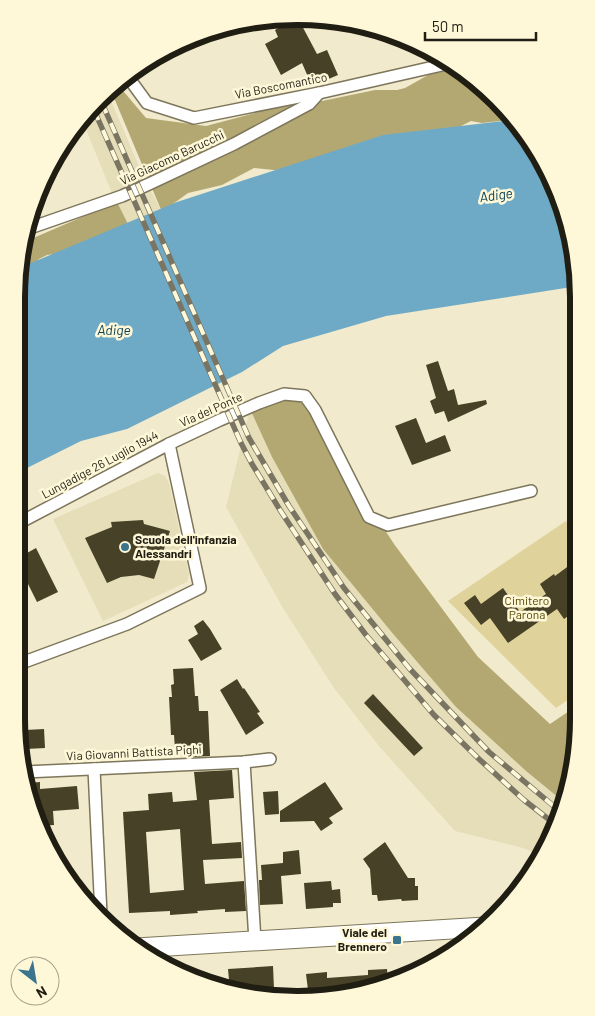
<svg xmlns="http://www.w3.org/2000/svg" width="595" height="1016" viewBox="0 0 595 1016" font-family="Barlow,sans-serif">
<style>
.built{fill:#e6ddb9}
.green{fill:#dfd29b}
.forest{fill:#b4a872}
.water{fill:#6eaac6}
.building{fill:#474127;fill-rule:evenodd}
.lines{fill:none;stroke-linecap:round;stroke-linejoin:round}
.minor-casing{stroke:#7d765b;stroke-width:14}
.primary-casing{stroke:#7d765b;stroke-width:21}
.minor{stroke:#fff;stroke-width:11}
.primary{stroke:#fff;stroke-width:19}
.rail-casing{stroke:#797562;stroke-width:5.5}
.rail{stroke:#fef8d9;stroke-width:4;stroke-dasharray:11;stroke-linecap:butt}
.poi-dot{fill:#3a748d;stroke:#fef8d9;stroke-width:2}
.labels{text-anchor:middle;stroke-width:5;stroke-linejoin:round;paint-order:stroke}
.street-label{font-size:12px;fill:#201d12;stroke:#fef8d9}
.poi-label{font-size:12px;font-weight:bold;fill:#201d12;stroke:#fef8d9;text-anchor:start}
.park-label{font-size:12px;fill:#554700;stroke:#fef8d9}
.water-label{font-size:14px;font-style:italic;fill:#0a3f53;stroke:#fef8d9}
.rim{fill:none;stroke:#201d12;stroke-width:6}
</style>
<rect width="100%" height="100%" fill="#f1eacc"/>
<g class="built">
<polygon points="109,96 144,178 162,212 130,228 112,193 83,122"/>
<polygon points="250,409 272,457 323,549 394,635 456,707 526,771 565,803 564,809 541,855 523,848 455,831 379,746 334,688 283,608 226,507"/>
<polygon points="158,473 165,476 169,483 189,575 187,582 103,621 53,519"/>
</g>
<polygon class="green" points="566,521 578,537 578,693 556,708 448,601"/>
<g class="forest">
<polygon points="460,69 497,99 521,131 517,132 509,120 482,123 471,121 427,143 310,169 274,170 254,168 222,185 188,193 162,212 112,93 119,86 146,118 206,126 289,104 322,101 375,90 397,90 405,88 430,74"/>
<polygon points="117,202 130,228 62,253 47,255 39,259 33,266 18,274 24,242"/>
<polygon points="292,392 306,408 394,544 478,657 550,724 578,705 578,737 565,803 526,771 456,707 394,635 323,549 272,457 250,409"/>
</g>
<polygon class="water" points="513,120 541,157 564,207 578,279 578,286 386,316 283,346 242,372 127,429 81,441 17,473 17,279 19,268 177,202 383,135"/>
<g class="building">
<polygon points="278,22 300,22 317,54 327,50 338,75 312,86 302,63 281,75 265,44 278,37 275,30 280,27"/>
<polygon points="438,361 448,391 454,389 458,405 486,400 487,404 448,422 444,411 435,414 430,401 436,398 426,365"/>
<polygon points="416,418 426,443 445,435 451,451 412,465 395,426"/>
<polygon points="143,520 144,524 170,531 154,579 139,575 121,577 107,583 85,538 112,527 111,522"/>
<polygon points="36,548 58,592 37,602 16,560 16,555 26,550 27,553"/>
<polygon points="578,559 578,609 564,619 557,609 508,643 490,618 481,625 464,603 475,595 481,604 503,588 520,612 546,594 540,584 554,574 555,576"/>
<polygon points="203,620 210,629 222,649 201,661 188,640 198,634 194,626"/>
<polygon points="193,668 195,696 198,696 199,711 208,711 210,756 193,757 192,748 175,749 174,735 171,735 169,697 172,697 171,685 174,684 173,669"/>
<polygon points="237,679 243,689 244,688 260,712 257,713 264,723 246,735 220,690"/>
<polygon points="373,694 423,748 414,756 364,703"/>
<polygon points="44,729 45,748 26,749 25,730"/>
<path d="M232,770L234,798L209,800L212,844L241,842L242,858L203,860L205,884L244,881L246,911L225,912V909L197,911L198,913L170,915V911L129,913L123,812L149,810L148,794L172,792L173,802L197,800L194,772ZM180,829L184,890L150,893L146,832Z"/>
<polygon points="40,782 40,789 77,786 79,809 53,811 54,825 40,826 31,809 27,783"/>
<polygon points="325,782 343,809 329,818 333,823 321,831 314,821 280,822 280,811"/>
<polygon points="278,791 279,814 265,815 263,792"/>
<polygon points="385,842 408,878 415,878 415,886 418,886 418,900 402,901 401,899 378,901 377,895 372,895 370,869 363,859"/>
<polygon points="299,850 301,874 281,876 283,904 260,905 259,880 262,880 261,865 283,863 283,852"/>
<polygon points="331,881 332,890 340,889 341,903 333,903 333,907 306,909 304,883"/>
<polygon points="273,966 274,989 259,990 259,994 230,991 228,969"/>
<polygon points="387,969 388,982 316,999 309,998 306,974 327,972 327,978 368,975 368,970"/>
</g>
<g class="lines">
<g class="minor-casing">
<g id="minor">
<polyline points="128,77 147,103 194,118 319,93 451,63"/>
<polyline points="27,229 122,196 149,184 234,144 309,104 319,93"/>
<polyline points="17,524 169,444 220,420 259,403 284,394 305,396 315,410 369,517 388,525 531,491"/>
<polyline points="16,665 127,624 200,588 169,444"/>
<polyline points="244,762 255,941"/>
<polyline points="94,769 101,915"/>
<polyline points="25,772 244,762 270,759"/>
</g>
</g>
<g class="primary-casing">
<polyline id="primary" points="136,948 485,927"/>
</g>
<use href="#minor" class="minor"/>
<use href="#primary" class="primary"/>
<g class="rail-casing">
<g id="rail">
<polyline points="102,103 249,438 289,506 344,588 409,668 489,752 562,813"/>
<polyline points="94,110 241,443 252,464 280,510 335,594 366,635 434,715 479,759 524,800 556,825"/>
</g>
</g>
<use href="#rail" class="rail"/>
</g>
<g class="poi-dot">
<circle cx="125" cy="547" r="5"/>
<rect x="392" y="935" width="10" height="10" rx="2.5"/>
</g>
<g class="labels">
<g class="street-label">
<text transform="translate(281 86) rotate(-11)" y="4">Via Boscomantico</text>
<text transform="translate(172 158) rotate(-25)" y="4">Via Giacomo Barucchi</text>
<text transform="translate(211 410) rotate(-24)" y="4">Via del Ponte</text>
<text transform="translate(100 465) rotate(-28)" y="4">Lungadige 26 Luglio 1944</text>
<text transform="translate(134 753) rotate(-3)" y="4">Via Giovanni Battista Pighi</text>
</g>
<g class="poi-label">
<text x="135" y="544">Scuola dell'infanzia<tspan x="135" dy="14">Alessandri</tspan></text>
<text x="387" y="937" text-anchor="end">Viale del<tspan x="387" dy="14">Brennero</tspan></text>
</g>
<g class="park-label">
<text x="527" y="605">Cimitero<tspan x="527" dy="14">Parona</tspan></text>
</g>
<g class="water-label">
<text transform="translate(496 195) rotate(-8)" y="5">Adige</text>
<text x="114" y="335">Adige</text>
</g>
</g>
<path d="M0 0H595V1016H0ZM297 25H298A272 272 0 0 1 570 297V719A272 272 0 0 1 298 991H297A272 272 0 0 1 25 719V297A272 272 0 0 1 297 25Z" fill="#fef8d9" fill-rule="evenodd"/>
<path class="rim" d="M297 25H298A272 272 0 0 1 570 297V719A272 272 0 0 1 298 991H297A272 272 0 0 1 25 719V297A272 272 0 0 1 297 25Z"/>
<g transform="translate(35 981) rotate(149)"><circle r="24" fill="#fef8d9" stroke="#a5a089"/>
<path d="M0-4L9 19L0 12L-9 19Z" fill="#3a748d"/>
<text y="-8" font-size="14" font-weight="bold" text-anchor="middle" fill="#201d12">N</text>
</g>
<path d="M425 32v8h111v-8" fill="none" stroke="#201d12" stroke-width="2.5"/>
<text x="432" y="32" font-size="15" fill="#201d12" stroke="#fef8d9" stroke-width="4" paint-order="stroke">50 m</text>
</svg>
